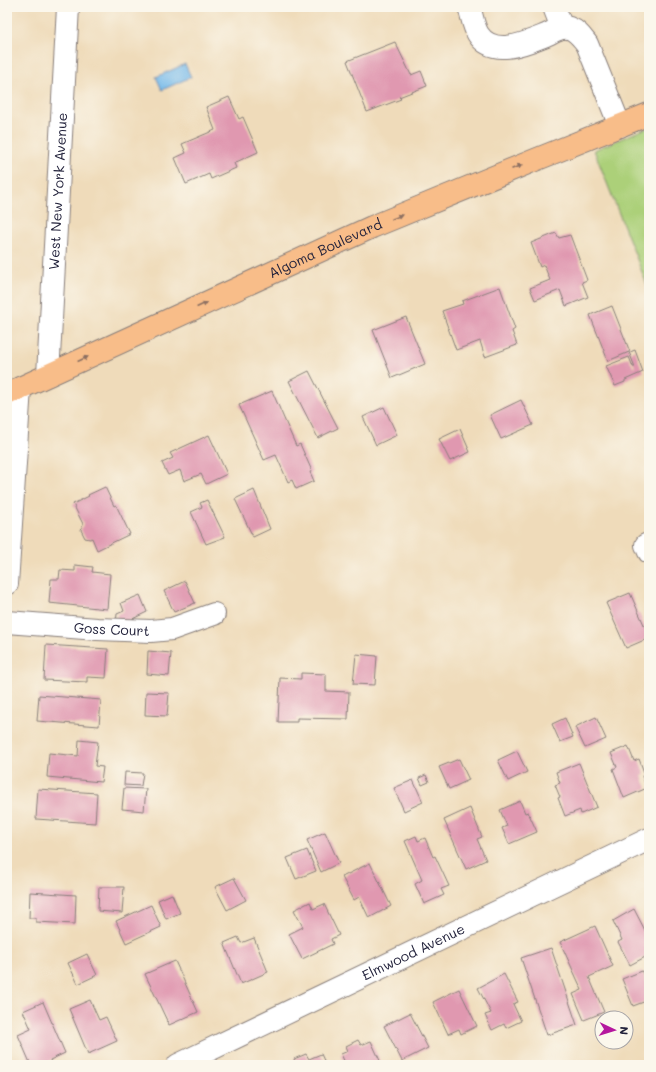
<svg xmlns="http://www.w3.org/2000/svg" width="656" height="1072" viewBox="0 0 656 1072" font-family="Mali,sans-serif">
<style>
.green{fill:#acd079;stroke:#67795a}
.water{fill:#74b9ea;stroke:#4b6e92}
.building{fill:#e098b0}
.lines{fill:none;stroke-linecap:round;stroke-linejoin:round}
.minor-casing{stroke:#887e7a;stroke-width:24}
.major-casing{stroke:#887e7a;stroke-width:24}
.minor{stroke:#fff;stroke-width:22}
.major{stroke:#f8bd89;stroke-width:22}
.oneway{fill:#8d7062}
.labels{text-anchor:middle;stroke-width:3;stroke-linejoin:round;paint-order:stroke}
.street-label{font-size:14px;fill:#22223b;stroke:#fbf7ec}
</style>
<rect width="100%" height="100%" fill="#fbf7ec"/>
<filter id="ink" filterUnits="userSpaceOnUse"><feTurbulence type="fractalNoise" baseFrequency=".025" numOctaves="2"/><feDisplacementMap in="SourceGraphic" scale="8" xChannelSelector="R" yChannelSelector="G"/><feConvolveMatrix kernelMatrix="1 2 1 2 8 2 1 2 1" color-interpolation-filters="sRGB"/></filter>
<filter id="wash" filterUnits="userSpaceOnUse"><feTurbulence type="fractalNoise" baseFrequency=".012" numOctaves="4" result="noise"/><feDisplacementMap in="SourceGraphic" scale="16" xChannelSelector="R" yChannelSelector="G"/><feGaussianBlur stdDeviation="0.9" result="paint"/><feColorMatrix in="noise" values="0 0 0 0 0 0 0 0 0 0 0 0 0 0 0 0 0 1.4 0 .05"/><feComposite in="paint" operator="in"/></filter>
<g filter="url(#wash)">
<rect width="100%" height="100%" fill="#efdbba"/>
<polygon class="green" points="649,127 649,290 594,150"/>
<polygon class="water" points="185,64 191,77 162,90 156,77"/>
<g id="blocks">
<g class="building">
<polygon points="395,42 411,75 421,71 427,86 399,97 401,99 367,112 347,61"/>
<polygon points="229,97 239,119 243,117 258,152 234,163 236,168 211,179 209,174 186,184 175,158 186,153 182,144 215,130 206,107"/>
<polygon points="556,233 559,238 570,235 587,280 582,282 588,297 566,306 560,290 535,300 530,288 550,280 544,265 540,267 531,243"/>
<polygon points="500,287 515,329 512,331 517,345 485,357 480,341 456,350 442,311 463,304 462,301"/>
<polygon points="612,306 630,352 635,350 643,372 625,380 625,382 615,386 606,366 629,357 633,367 635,367 629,352 608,361 590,315"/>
<polygon points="406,317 425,364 392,378 373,330"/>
<polygon points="309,371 338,428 318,438 289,381"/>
<polygon points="272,391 296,446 300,444 312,471 310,472 314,481 296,489 292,480 288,482 276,455 264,460 239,405"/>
<polygon points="521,400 533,425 501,439 490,415"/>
<polygon points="384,407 397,435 376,445 363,417"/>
<polygon points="460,429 470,452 450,461 439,439"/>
<polygon points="209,435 227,474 206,484 201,474 184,481 180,470 168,475 162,463 173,458 170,453"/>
<polygon points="105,487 114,506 116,505 130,534 97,550 92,538 90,539 85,538 81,530 83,524 73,504 89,496 88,495"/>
<polygon points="254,490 270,529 253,537 235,499"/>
<polygon points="207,500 225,537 206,544 191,512 202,507 200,503"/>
<polygon points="75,565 93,567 92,572 110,574 107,609 49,603 51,579 59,579 60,570 75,571"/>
<polygon points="185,581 195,603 174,612 164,591"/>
<polygon points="630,593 649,636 649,638 626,648 606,603"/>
<polygon points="140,595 147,612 124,623 116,623 117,614 124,611 121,603"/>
<polygon points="46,645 108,649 106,678 87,677 87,682 44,680"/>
<polygon points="148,651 171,653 169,676 147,674"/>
<polygon points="356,654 377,656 375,685 353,684"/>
<polygon points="301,673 326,674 326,691 349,692 348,719 297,718 297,722 278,722 280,678 301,679"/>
<polygon points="146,692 169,693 167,716 145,715"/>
<polygon points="39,695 101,700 99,726 37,721"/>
<polygon points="596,717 606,739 585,748 575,727"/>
<polygon points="565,718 573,737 560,742 552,724"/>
<polygon points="79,740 98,742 95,766 103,767 101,782 47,777 49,753 78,756"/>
<polygon points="628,746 634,761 639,759 645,775 642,776 647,788 624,798 613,769 617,767 611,753"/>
<polygon points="517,751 527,772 508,781 498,760"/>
<polygon points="459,759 469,780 449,789 439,767"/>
<polygon points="579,763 597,807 581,814 580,810 565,816 558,798 560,797 555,785 560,783 556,772"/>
<polygon points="125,772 143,773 141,786 124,785"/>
<polygon points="426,775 429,782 422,785 419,778"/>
<polygon points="413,780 423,802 404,811 394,788"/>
<polygon points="124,788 146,789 144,811 122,809"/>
<polygon points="38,789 97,793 95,823 36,819"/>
<polygon points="520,801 525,813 528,812 537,832 509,844 502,828 507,826 500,810"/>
<polygon points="470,808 482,837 477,839 486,860 466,869 444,820"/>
<polygon points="325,832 339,863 321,872 307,840"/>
<polygon points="416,836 418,841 425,838 433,857 435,856 449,886 441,889 444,895 424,904 415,884 422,880 405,841"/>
<polygon points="307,850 316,871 296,879 287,858"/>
<polygon points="370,863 391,906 369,918 359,897 354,900 342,877"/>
<polygon points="234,878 246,900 227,910 215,887"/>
<polygon points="99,887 124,887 122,913 98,911"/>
<polygon points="30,892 76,895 75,924 36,922 36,918 29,918"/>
<polygon points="172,894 180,913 166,919 158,900"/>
<polygon points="310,902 313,909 324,904 339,935 331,939 333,944 302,959 289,934 303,927 294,910"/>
<polygon points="151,905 161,927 126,943 116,921"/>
<polygon points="634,909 649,938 649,955 630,965 618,942 622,940 613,921"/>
<polygon points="595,926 613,966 589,977 604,1012 584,1020 573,994 582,990 560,942"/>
<polygon points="238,937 241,943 254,938 268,972 241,984 224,943"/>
<polygon points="551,948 577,1025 547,1035 521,958"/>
<polygon points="87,954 97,975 78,984 68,963"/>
<polygon points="175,961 198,1012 169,1025 145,974"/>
<polygon points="642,971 649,989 649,1000 633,1006 622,979"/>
<polygon points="504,974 518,1002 513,1004 521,1021 506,1028 504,1024 492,1030 485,1015 491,1013 478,988"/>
<polygon points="459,989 477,1026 461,1034 459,1029 448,1034 433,1002"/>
<polygon points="90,1000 99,1020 106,1017 117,1041 88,1054 69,1009"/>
<polygon points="43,1002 65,1053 50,1060 52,1065 31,1065 18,1035 31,1029 23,1011"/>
<polygon points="410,1013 428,1048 402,1061 384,1026"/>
<polygon points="358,1040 361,1045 371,1041 382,1065 346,1065 341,1054 348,1051 346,1046"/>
<polygon points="306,1054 309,1059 321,1054 326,1065 296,1065 294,1059"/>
</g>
</g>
</g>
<g filter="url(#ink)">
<use href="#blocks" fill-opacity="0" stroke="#887e7a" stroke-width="1"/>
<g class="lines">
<g class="minor-casing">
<g id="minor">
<path d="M469,7C472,15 473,26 478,34C493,58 526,43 546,35C553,32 561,26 569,28C578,31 582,38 587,44L620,126"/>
<polyline points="554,7 562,28"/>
<path id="s1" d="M48,375L68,7"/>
<polyline points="649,544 646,545 649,552"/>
<polyline points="7,584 20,388"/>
<path id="s2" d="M7,622L97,629L151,631L172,629L214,614"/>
<path id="s3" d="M178,1065L649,839"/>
</g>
</g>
<g class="major-casing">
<g id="major">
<path id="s4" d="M7,394L372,227L535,160L649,114"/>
</g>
</g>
<use href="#minor" class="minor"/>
<use href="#major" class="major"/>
</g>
<defs><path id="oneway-solid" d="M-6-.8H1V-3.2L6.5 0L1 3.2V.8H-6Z"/></defs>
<g class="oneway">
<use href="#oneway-solid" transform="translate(517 167) rotate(-23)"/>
<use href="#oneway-solid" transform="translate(397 217) rotate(-22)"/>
<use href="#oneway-solid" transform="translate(202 305) rotate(-25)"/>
<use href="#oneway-solid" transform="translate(83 359) rotate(-25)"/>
</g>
</g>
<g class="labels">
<g class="street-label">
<text dy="5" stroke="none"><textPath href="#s1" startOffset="184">West New York Avenue</textPath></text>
<text dy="5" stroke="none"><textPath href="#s4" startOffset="350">Algoma Boulevard</textPath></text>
<text dy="5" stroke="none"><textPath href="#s2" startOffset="105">Goss Court</textPath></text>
<text dy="5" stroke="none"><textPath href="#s3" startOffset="261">Elmwood Avenue</textPath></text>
</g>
</g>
<rect width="656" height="1072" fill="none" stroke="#fbf7ec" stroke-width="24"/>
<g transform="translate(614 1030) rotate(94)"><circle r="19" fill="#fbf7ec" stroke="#a4a2a5"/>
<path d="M0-3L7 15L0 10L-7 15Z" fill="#b5179e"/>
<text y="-6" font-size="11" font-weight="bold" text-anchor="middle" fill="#22223b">N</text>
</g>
</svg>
